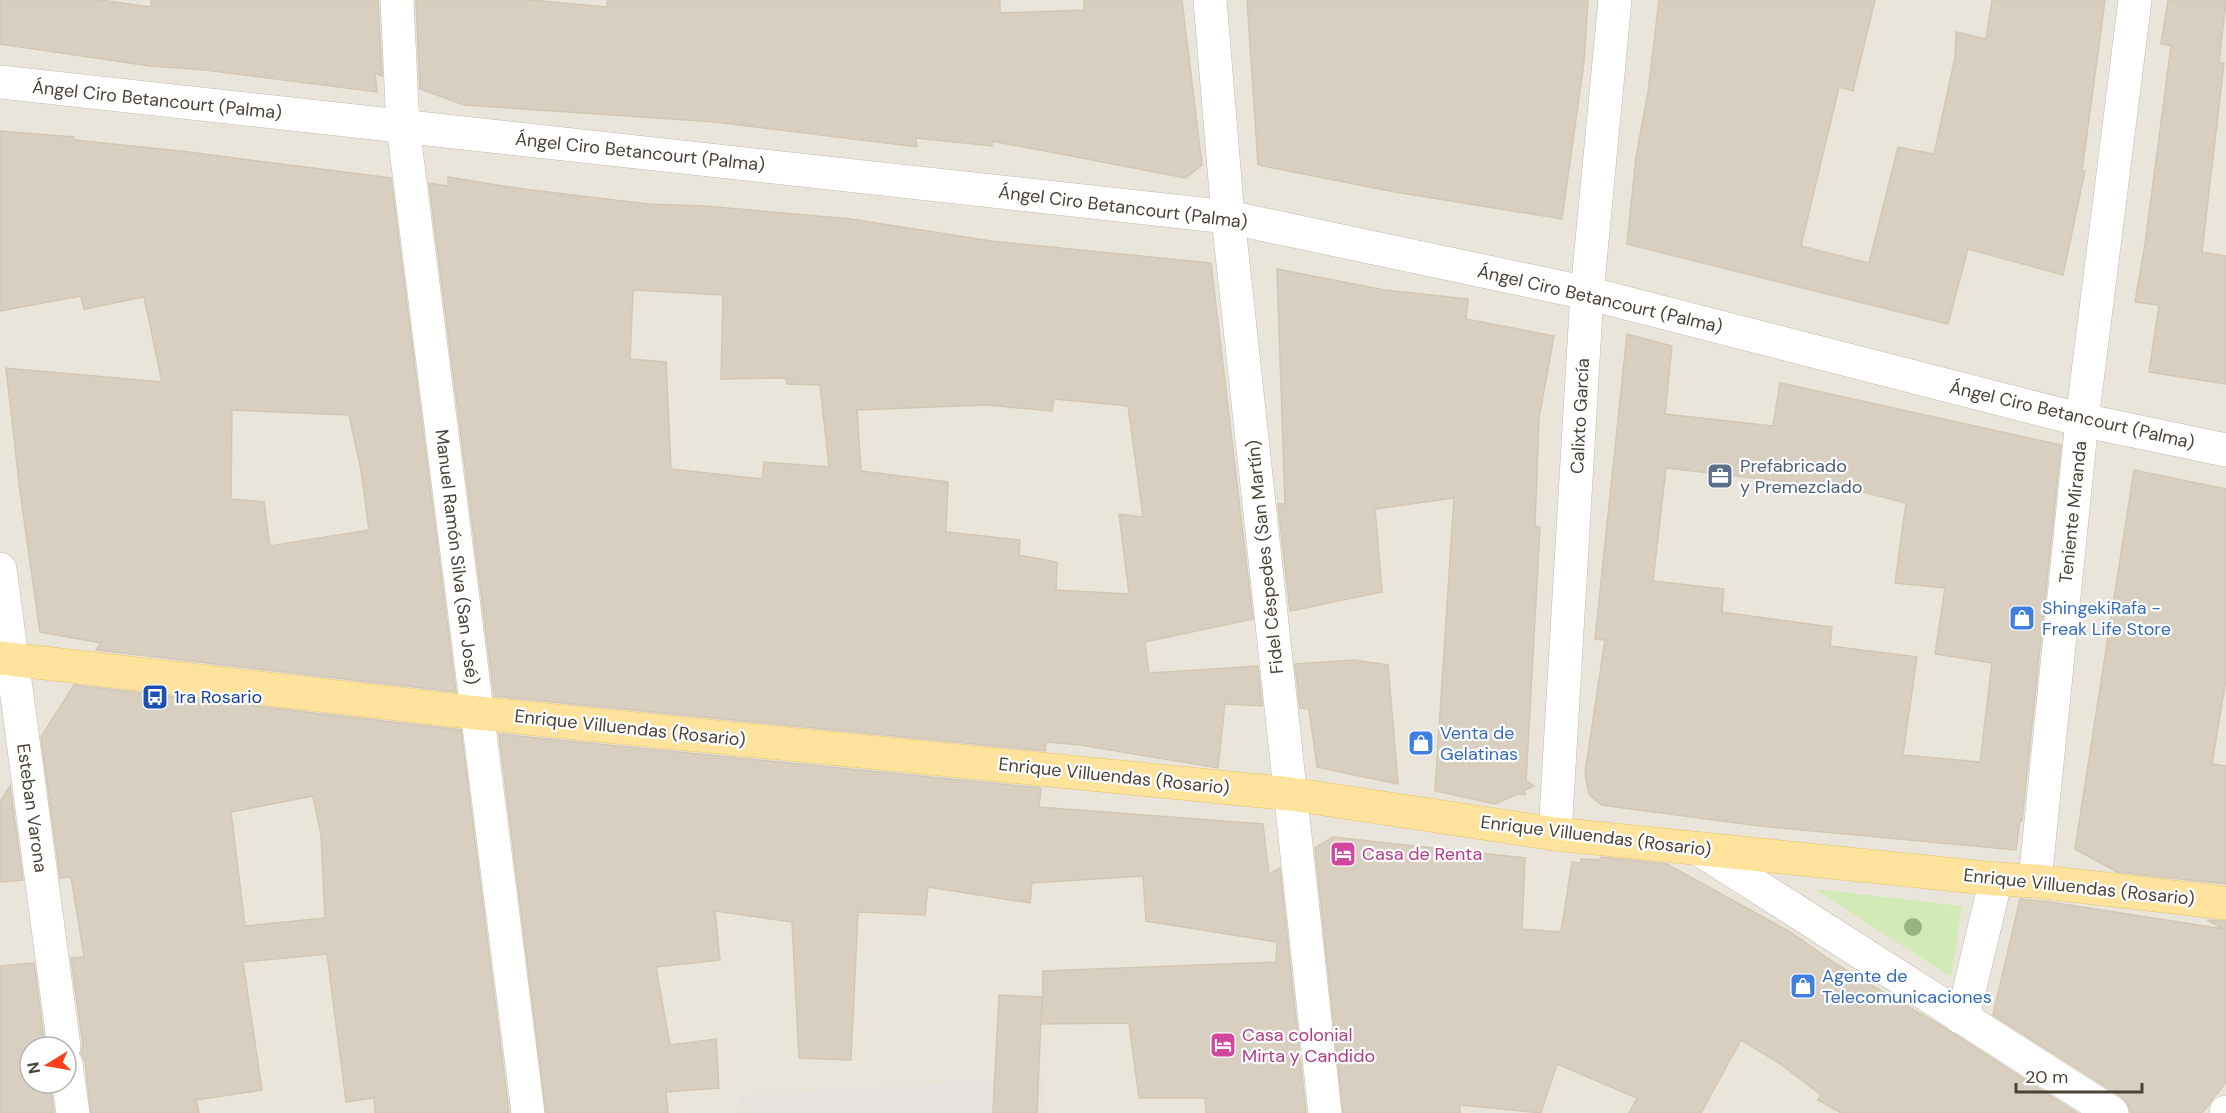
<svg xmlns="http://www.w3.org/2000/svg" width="2226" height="1113" viewBox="0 0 2226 1113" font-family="'DM Sans',sans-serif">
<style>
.residential{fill:#eae5da;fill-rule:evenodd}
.industrial{fill:#e6e2dd}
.green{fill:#d2eab5}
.building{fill:#d8cfc1;stroke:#d3c7b4;stroke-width:1.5;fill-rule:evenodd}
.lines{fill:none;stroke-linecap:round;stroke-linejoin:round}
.minor-casing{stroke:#c2bbae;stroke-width:34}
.primary-casing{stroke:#e6c16a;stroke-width:34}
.minor{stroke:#fff;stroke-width:33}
.primary{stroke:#ffe39c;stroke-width:33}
.tree{fill:#97b381}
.labels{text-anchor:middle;stroke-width:4.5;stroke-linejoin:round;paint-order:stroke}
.street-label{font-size:18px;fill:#4b4439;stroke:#fff}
.service-label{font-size:18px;fill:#4e5e75;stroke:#fff;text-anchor:start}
.shop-label{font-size:18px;fill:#366cbe;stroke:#fff;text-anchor:start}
.transit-label{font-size:18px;fill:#164399;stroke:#fff;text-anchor:start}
.hotel-label{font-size:18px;fill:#b23c85;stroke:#fff;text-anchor:start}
</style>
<rect width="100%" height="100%" fill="#f6f3ec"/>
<path class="residential" d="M0,0H2226V1113H0ZM30,1047H66V1083H30Z"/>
<polygon class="industrial" points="1045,1077 1041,1113 743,1113 741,1096"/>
<polygon class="green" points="1815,889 1962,906 1951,977"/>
<g class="building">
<polygon points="0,0 101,0 151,7 151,0 378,0 382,76 375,73 377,92 205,70 150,66 0,44"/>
<polygon points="416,0 531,0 607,7 607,0 1000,0 1000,13 1084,10 1084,0 1182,0 1202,165 1186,178 992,141 992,146 916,138 917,147 715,122 464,105 420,89"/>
<polygon points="1247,0 1588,0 1584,62 1562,219 1395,192 1258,165"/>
<polygon points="1659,0 1875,0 1853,91 1839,87 1801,246 1869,263 1898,147 1934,154 1955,58 1956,32 1986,39 1992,0 2105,0 2082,171 2085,171 2063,275 1968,249 1948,324 1627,244 1636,157 1648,92"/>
<polygon points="2168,0 2226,0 2219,63 2224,63 2202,252 2226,256 2226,384 2149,372 2159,305 2135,302 2145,244 2171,46 2161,44"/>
<path d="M0,131L74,137V140L181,151L391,178L456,692L96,650L101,643L40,632L20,491L6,368L162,382L144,297L84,309L81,296L0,311ZM232,410L349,415L361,470L369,530L270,546L264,502L231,499Z"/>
<path d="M448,177L523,189L648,204L705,206L851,219L991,241L1211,263L1253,619L1145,642L1149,673L1258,666L1262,706L1225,704L1218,768L1081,745L1046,742L1045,751L494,696L429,183L448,186ZM633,290L723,295L721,379L786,378L787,384L820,385L829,467L764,462L762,479L671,469L666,362L630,359ZM1054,399L1128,406L1143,517L1119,514L1129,594L1056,590L1057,562L1019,555L1020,540L946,532L948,482L861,471L857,410L986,405L1052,411Z"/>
<polygon points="1277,269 1385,290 1468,299 1466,319 1554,336 1539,418 1535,526 1540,527 1526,781 1534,786 1525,790 1525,795 1518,794 1495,804 1435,791 1454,498 1375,509 1382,592 1290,611 1278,504 1285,504"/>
<path d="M1627,334L1672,346L1665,414L1773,426L1780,383L2061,445L2022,821L2020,820L2016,850L1760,826L1601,805L1589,794L1585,773L1605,640L1595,639ZM1666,468L1851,489L1906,503L1895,583L1945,588L1935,654L1992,663L1980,762L1903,755L1917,657L1830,646L1832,627L1722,612L1724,589L1653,581Z"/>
<polygon points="2134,470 2226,489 2226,679 2212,764 2226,766 2226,884 2117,872 2075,849"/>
<polygon points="1354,660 1388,665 1398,784 1317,767 1309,709 1300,708 1295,664"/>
<path d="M74,685L461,730L509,1113H375L374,1098L346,1102L327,954L243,962L262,1090L196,1100L199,1113H91L85,1061L81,1054L83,1045L71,958L84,957L71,877L60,878L41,737ZM313,796L321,835L325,918L245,926L231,812Z"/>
<polygon points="499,734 1041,788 1039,807 1263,824 1269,874 1280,868 1306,1113 1206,1113 1205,1098 1139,1098 1129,1023 1042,1024 1043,971 1276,962 1277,942 1146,921 1143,876 1032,883 1030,903 928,887 925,915 858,912 851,1060 799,1058 792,922 715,911 720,960 656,967 670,1045 716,1039 719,1088 666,1092 668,1113 546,1113"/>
<polygon points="10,786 23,880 0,882 0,802"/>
<polygon points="1333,837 1525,858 1522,929 1561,932 1572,862 1581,863 1581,859 1600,860 1601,857 1667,864 1790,932 1839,966 1943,1027 2077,1113 1841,1113 1818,1100 1821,1095 1779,1063 1741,1040 1701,1113 1629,1113 1637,1098 1557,1064 1541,1113 1460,1105 1460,1113 1343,1113 1315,848"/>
<polygon points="2020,899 2050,902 2224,929 2207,920 2226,921 2226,1082 2202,1113 2131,1113 2128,1104 2122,1097 1993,1015"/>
<polygon points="34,963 45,1047 30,1047 30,1083 50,1083 54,1113 0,1113 0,966"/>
<polygon points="999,995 1042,997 1037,1113 993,1113"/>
</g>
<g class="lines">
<g class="minor-casing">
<g id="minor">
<polyline points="397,0 403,126 528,1113"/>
<polyline points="1210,0 1228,217 1325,1113"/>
<polyline points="0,82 1228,217 1587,293 2082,420 2226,450"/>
<polyline points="0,569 64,1047"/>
<polyline points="1555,834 1587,293 1615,0"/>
<polyline points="1699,849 2112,1113"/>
<polyline points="2035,881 2082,420 2135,0"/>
<polyline points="1960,1017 1966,1004 1996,879"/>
<polyline points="66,1064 73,1113"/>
<polyline points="2226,1113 2226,1112"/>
</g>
</g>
<g class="primary-casing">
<polyline id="primary" points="0,658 477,713 1291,794 1555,834 1996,879 2035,881 2226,903"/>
</g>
<use href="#minor" class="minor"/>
<use href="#primary" class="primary"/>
</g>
<circle class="tree" cx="1913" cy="927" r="9"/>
<defs>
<g id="office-square" transform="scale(1.35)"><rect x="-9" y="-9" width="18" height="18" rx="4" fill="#5c6f8a" stroke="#fff"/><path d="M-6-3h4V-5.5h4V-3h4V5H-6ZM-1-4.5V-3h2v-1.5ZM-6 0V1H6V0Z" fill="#fff"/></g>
<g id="shop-square" transform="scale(1.35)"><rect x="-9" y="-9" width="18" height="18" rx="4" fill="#3f7fe0" stroke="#fff"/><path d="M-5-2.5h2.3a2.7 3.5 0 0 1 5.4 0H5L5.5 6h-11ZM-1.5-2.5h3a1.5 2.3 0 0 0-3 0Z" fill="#fff"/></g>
<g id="bus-square" transform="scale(1.35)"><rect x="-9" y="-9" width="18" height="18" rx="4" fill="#1a4fb4" stroke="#fff"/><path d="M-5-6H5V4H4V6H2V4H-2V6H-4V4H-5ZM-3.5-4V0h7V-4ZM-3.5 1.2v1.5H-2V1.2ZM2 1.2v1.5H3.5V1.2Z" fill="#fff"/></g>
<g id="hotel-square" transform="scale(1.35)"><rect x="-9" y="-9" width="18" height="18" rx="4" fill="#d1479c" stroke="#fff"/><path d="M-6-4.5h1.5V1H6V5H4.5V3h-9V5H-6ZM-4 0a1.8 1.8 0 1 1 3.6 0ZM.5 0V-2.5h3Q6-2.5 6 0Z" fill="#fff"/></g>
</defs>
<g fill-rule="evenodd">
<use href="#office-square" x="1720" y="476"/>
<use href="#shop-square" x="2022" y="618"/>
<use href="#bus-square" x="155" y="697"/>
<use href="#shop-square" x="1421" y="743"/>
<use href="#hotel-square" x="1343" y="854"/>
<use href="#shop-square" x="1803" y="986"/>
<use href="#hotel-square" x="1223" y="1045"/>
</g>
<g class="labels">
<g class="street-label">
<text transform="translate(157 100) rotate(6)" y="6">Ángel Ciro Betancourt (Palma)</text>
<text transform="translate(640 152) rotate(6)" y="6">Ángel Ciro Betancourt (Palma)</text>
<text transform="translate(1123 207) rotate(7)" y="6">Ángel Ciro Betancourt (Palma)</text>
<text transform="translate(1600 299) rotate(13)" y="6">Ángel Ciro Betancourt (Palma)</text>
<text transform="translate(2072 415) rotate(13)" y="6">Ángel Ciro Betancourt (Palma)</text>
<text transform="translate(1580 416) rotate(-87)" y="6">Calixto García</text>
<text transform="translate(2073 512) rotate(-84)" y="6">Teniente Miranda</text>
<text transform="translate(457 557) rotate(83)" y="6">Manuel Ramón Silva (San José)</text>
<text transform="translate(1265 557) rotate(-96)" y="6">Fidel Céspedes (San Martín)</text>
<text transform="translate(630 728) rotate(6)" y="6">Enrique Villuendas (Rosario)</text>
<text transform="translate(1114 776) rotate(6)" y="6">Enrique Villuendas (Rosario)</text>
<text transform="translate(32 808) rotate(82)" y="6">Esteban Varona</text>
<text transform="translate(1596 836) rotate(7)" y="6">Enrique Villuendas (Rosario)</text>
<text transform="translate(2079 887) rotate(6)" y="6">Enrique Villuendas (Rosario)</text>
</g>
<g class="service-label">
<text x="1740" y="472">Prefabricado<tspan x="1740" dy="21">y Premezclado</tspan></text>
</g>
<g class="shop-label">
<text x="2042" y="614">ShingekiRafa -<tspan x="2042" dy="21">Freak Life Store</tspan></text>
<text x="1440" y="739">Venta de<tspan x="1440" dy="21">Gelatinas</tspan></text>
<text x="1822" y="982">Agente de<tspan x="1822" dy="21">Telecomunicaciones</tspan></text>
</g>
<g class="transit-label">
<text x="174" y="703">1ra Rosario</text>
</g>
<g class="hotel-label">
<text x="1362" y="860">Casa de Renta</text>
<text x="1242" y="1041">Casa colonial<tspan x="1242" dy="21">Mirta y Candido</tspan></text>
</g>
</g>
<g transform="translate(48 1065) rotate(259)"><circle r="28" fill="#ffffff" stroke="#b7b4b0" stroke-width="1.5"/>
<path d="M0-4.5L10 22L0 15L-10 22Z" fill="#fc3f1d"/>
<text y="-9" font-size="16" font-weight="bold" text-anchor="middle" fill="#4b4439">N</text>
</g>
<path d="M2016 1083v9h126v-9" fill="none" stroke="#4b4439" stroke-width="3"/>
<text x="2025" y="1083" font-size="18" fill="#4b4439" stroke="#ffffff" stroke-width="4.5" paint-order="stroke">20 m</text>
</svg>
